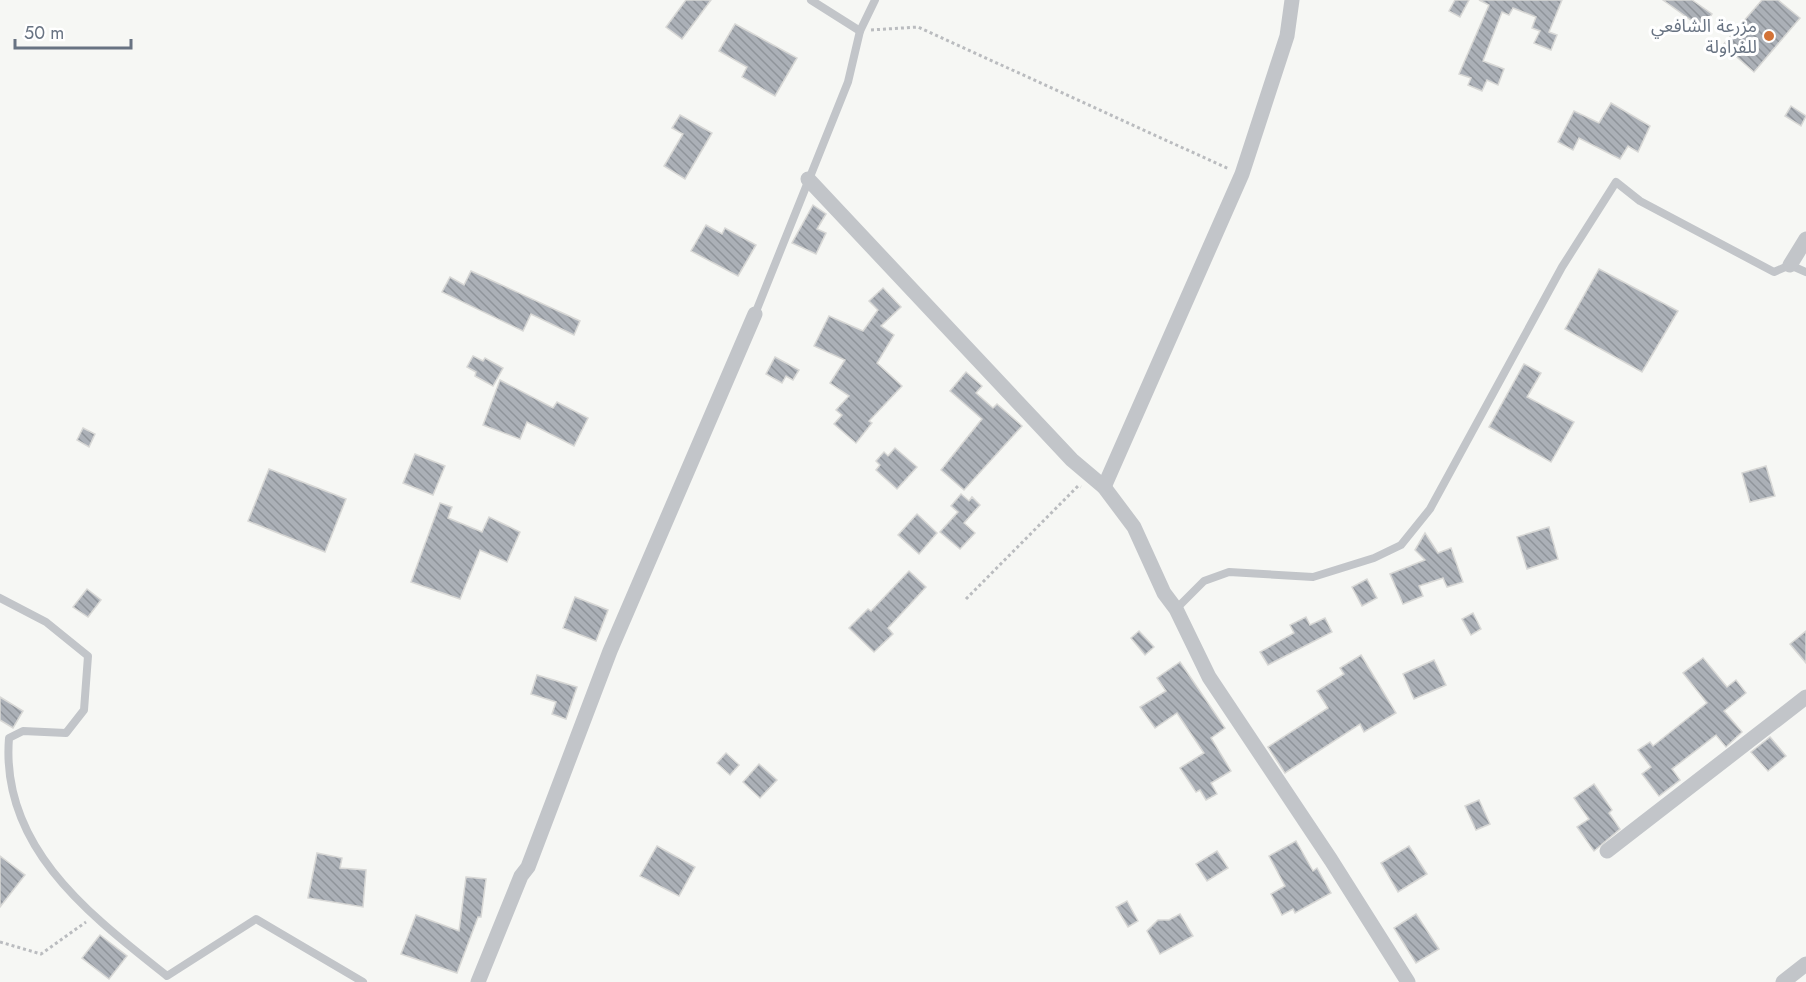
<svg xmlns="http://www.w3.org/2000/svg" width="1806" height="982" viewBox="0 0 1806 982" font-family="Jost,'Noto Sans Arabic',sans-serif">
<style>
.building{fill:url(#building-back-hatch);stroke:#d8d8d6;stroke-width:1.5}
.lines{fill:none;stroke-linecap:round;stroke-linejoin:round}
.path{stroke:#babcbf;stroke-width:3;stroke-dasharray:3 3;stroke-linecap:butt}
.lane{stroke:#c2c5c9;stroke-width:8}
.street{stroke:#c2c5c9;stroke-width:15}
.poi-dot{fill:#d37337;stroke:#fff;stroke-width:2}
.labels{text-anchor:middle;stroke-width:6;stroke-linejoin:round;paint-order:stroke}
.poi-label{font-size:18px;fill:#687382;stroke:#fff;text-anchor:end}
</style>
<defs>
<pattern id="building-back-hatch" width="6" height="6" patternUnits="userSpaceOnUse" patternTransform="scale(1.5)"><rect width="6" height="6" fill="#abb0b7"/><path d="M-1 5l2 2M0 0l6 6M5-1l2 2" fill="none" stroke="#8f949a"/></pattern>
</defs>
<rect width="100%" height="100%" fill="#f6f7f4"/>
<g class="building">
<polygon points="686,0 711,0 682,39 666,27"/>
<polygon points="1455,0 1469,0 1460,17 1449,11"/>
<polygon points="1479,0 1562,0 1549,32 1557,35 1551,50 1534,43 1540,31 1532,28 1536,17 1513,8 1509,15 1502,12 1483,61 1504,69 1498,85 1487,80 1482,91 1468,85 1471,78 1459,74 1489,5"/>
<polygon points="1663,0 1692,0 1712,14 1702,28"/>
<polygon points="1762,0 1778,0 1800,18 1754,72 1723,45"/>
<polygon points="735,24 797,58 775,96 742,77 747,67 719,51"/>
<polygon points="1611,103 1650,126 1638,152 1628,146 1620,159 1579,138 1573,150 1558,142 1574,111 1599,123"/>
<polygon points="1791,106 1806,116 1801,126 1785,116"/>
<polygon points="680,115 712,133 685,179 664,166 683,134 672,128"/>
<polygon points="813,205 826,214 817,229 826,233 816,254 792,243"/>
<polygon points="706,225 722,234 725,228 756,245 738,276 691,251"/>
<polygon points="1599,269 1678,311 1642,372 1565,329"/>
<polygon points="471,271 580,321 574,335 531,314 523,331 442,292 450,277 464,285"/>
<polygon points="883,288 901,307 881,326 894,335 877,363 902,386 869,421 872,423 856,443 834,424 842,415 836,410 849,396 830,383 845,360 814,346 829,316 863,331 878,310 869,301"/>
<polygon points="473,356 483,361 485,358 503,368 493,386 475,376 476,372 467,367"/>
<polygon points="775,357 799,370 793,380 786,376 782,383 766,374"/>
<polygon points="1524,364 1541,373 1527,397 1574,422 1551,462 1489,427"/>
<polygon points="966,372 982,386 976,393 993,408 997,404 1022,426 964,490 941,470 982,419 950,391"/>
<polygon points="500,380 553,408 557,402 588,418 574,446 527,422 520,439 483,425"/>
<polygon points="83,428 95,434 89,447 77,440"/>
<polygon points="895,448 917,467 897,489 876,470 880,465 876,461 884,452 888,456"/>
<polygon points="415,454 445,466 433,495 403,483"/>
<polygon points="1766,466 1775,496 1750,502 1742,473"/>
<polygon points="269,469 346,499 325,552 248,521"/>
<polygon points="961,494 969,501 972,497 980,505 964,523 975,533 960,549 940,532 958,512 951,506"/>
<polygon points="440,503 452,507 448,518 482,532 489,517 520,532 507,562 480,550 460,599 411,582"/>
<polygon points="917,514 937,533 919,554 898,535"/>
<polygon points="1549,527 1558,559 1527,569 1517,537"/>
<polygon points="1425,533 1438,553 1451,548 1463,582 1447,587 1443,578 1419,586 1423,596 1403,604 1390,574 1425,560 1415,550"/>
<polygon points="909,571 926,587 888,628 893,634 874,652 849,628 868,609 871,611"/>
<polygon points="1367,579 1377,598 1362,606 1352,587"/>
<polygon points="87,589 101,600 88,617 73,607"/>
<polygon points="575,597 608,610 596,641 563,628"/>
<polygon points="1473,613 1481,629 1471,635 1462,619"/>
<polygon points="1306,617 1310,625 1325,618 1332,632 1268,665 1260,652 1294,633 1290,625"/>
<polygon points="1139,631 1154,647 1145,655 1131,638"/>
<polygon points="1806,631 1806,663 1790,644"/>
<polygon points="1361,655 1396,713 1364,732 1360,724 1285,773 1268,747 1328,708 1317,691 1344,674 1340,668"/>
<polygon points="1703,658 1727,687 1736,680 1746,693 1724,711 1742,732 1726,747 1716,735 1672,769 1680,780 1659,796 1642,774 1651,767 1638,750 1650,742 1653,746 1707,703 1683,673"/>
<polygon points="1434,660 1446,685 1414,699 1403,674"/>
<polygon points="1180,662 1225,728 1211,738 1231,771 1211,783 1217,794 1206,800 1200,790 1196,792 1180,768 1204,753 1177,713 1155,728 1140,707 1166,691 1157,678"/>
<polygon points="537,675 577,687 566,719 552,714 556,702 531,694"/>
<polygon points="0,697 23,711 13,728 0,720"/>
<polygon points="1770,737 1786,756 1768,771 1751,752"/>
<polygon points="726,753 739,765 730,775 717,763"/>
<polygon points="759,764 777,780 760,798 743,782"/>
<polygon points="1594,784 1612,810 1609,813 1620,829 1594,851 1577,827 1589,819 1574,798"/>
<polygon points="1479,800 1490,824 1476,830 1465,806"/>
<polygon points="1296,841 1313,871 1317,868 1331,893 1295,913 1293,909 1282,915 1271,894 1285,886 1269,856"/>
<polygon points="657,846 695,867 679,896 640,876"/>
<polygon points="1409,846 1427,874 1398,892 1381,863"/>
<polygon points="1217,851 1228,868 1207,881 1196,864"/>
<polygon points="317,853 342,858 340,868 366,870 363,907 308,898"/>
<polygon points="0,856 25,875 0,907"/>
<polygon points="466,877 486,879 481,917 478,917 457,973 401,954 416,915 459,931"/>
<polygon points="1127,901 1138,921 1128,927 1116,907"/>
<polygon points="1180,914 1193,936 1160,954 1147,931 1158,920 1169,920"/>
<polygon points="1416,914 1439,949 1416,963 1394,928"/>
<polygon points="100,935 127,956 109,979 82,958"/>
</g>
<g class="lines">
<g class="path">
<polyline points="871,30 918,27 1229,169"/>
<polyline points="966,599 1078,486 1081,487"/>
<polyline points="0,942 41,954 86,922"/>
</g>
<g class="lane">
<polyline points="811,0 860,31"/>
<polyline points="755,314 848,82 860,31 875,0"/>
<path d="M0,598L46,622L88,656L84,710L66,733L23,731L9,738C0,849 93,917 167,976L256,919L363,982"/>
<polyline points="1176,609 1204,581 1229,572 1313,577 1374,558 1401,545 1430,509 1562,267 1616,182 1640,201 1774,272 1790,265 1806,272"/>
</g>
<g class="street">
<polyline points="808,179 1072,460 1104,487 1134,527 1164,593 1176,609 1209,677 1331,860 1408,982"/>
<polyline points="1790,265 1806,239"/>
<polyline points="1104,487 1242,174 1287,36 1292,0"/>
<polyline points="1607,851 1806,697"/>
<polyline points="478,982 521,876 528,867 610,651 755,314"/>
<polyline points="1783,982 1806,964"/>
</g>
</g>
<circle class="poi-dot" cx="1769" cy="36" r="6"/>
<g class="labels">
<g class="poi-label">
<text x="1757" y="32">مزرعة الشافعي<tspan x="1757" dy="21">للفراولة</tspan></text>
</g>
</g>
<path d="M15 39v9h116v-9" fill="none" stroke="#687382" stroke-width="3"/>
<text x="24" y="39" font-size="18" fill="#687382" stroke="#ffffff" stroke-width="4.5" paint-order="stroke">50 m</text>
</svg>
